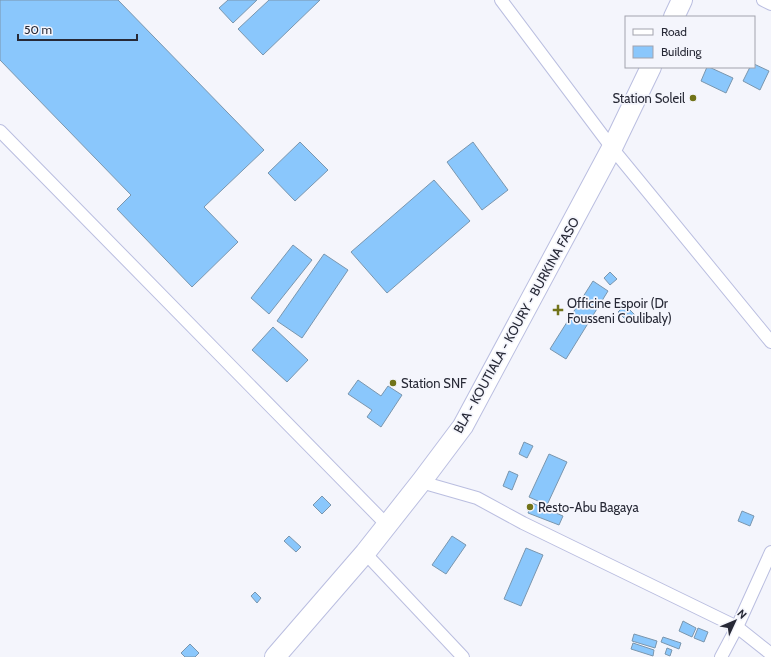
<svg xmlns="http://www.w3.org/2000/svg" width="771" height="657" viewBox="0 0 771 657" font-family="Cabin,sans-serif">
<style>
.building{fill:#8ac7fc;stroke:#7a96ae}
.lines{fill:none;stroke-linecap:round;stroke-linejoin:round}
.minor-casing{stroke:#babee0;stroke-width:14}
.primary-casing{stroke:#babee0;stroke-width:22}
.minor{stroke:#fff;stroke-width:12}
.primary{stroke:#fff;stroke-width:20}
.poi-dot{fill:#717319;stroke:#f4f5fc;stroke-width:1.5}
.labels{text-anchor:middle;stroke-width:3.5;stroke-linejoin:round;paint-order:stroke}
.poi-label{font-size:13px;fill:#272936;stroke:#f4f5fc;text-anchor:start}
.street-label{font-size:13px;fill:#272936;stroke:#f4f5fc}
</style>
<rect width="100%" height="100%" fill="#f4f5fc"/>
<g class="building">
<polygon points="0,0 118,0 264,150 204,207 238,242 192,287 117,209 131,195 0,60"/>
<polygon points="228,0 257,0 233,23 219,8"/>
<polygon points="269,0 320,0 263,55 238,29"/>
<polygon points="754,64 769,71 760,90 743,81 750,67 754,67"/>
<polygon points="707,67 709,67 733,78 726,93 701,81"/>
<polygon points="300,142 328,170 295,201 268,173"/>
<polygon points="473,142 508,190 482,210 447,162"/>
<polygon points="434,180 470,221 387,293 351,252"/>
<polygon points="293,245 312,260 269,314 251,298"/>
<polygon points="324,254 348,270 302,338 277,321"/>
<polygon points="610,272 617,279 610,285 604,278"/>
<polygon points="593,281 608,291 566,359 550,349"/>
<polygon points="625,305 635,315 628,322 618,312"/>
<polygon points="273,327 308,360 287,382 252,350"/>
<polygon points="358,380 381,396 388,386 402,395 381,427 367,417 372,410 348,394"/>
<polygon points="524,442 533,446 527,458 519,454"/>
<polygon points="549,454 567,462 547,505 529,497"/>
<polygon points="509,471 518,475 512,490 503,486"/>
<polygon points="322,496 331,505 322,514 313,505"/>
<polygon points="532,503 563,516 559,525 528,513"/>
<polygon points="742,511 754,516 750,526 738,521"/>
<polygon points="289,536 301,547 296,552 284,541"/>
<polygon points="452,536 466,545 446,574 432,565"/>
<polygon points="526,548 543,555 521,606 504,599"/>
<polygon points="255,592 261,598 257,603 251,596"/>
<polygon points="683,621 696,628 692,637 679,631"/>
<polygon points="698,628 708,632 704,642 694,638"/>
<polygon points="634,634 657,641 655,648 632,641"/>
<polygon points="663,637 681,643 679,649 661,642"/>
<polygon points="633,643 654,650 653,656 631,649"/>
<polygon points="190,644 199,653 195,657 185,657 181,653"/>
<polygon points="667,648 672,650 670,656 665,654"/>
</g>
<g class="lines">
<g class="minor-casing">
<g id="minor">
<polyline points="501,0 612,148 771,342"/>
<polyline points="763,0 771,4"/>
<polyline points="0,131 387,525"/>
<polyline points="421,482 477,498 523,523 737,627 771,654"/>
<polyline points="365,553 463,657"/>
<polyline points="721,657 737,627 771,552"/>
</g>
</g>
<g class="primary-casing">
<g id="primary">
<polyline points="674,17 682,0"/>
<polyline points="275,657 365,553 421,482 463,426 612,148 651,67"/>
</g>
</g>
<use href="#minor" class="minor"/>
<use href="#primary" class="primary"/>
</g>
<g class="poi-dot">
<circle cx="693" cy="98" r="4"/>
<path d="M556 304h4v4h4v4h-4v4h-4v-4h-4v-4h4z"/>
<circle cx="393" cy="383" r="4"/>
<circle cx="530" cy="507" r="4"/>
</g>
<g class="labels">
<g class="poi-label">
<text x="685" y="103" text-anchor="end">Station Soleil</text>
<text x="567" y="308">Officine Espoir (Dr<tspan x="567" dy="15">Fousseni Coulibaly)</tspan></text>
<text x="401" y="388">Station SNF</text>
<text x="538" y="512">Resto-Abu Bagaya</text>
</g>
<g class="street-label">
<text transform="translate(516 325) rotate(-61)" y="5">BLA - KOUTIALA - KOURY - BURKINA FASO</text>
</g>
</g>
<rect x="625" y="16" width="130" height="52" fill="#f4f5fc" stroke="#a2a3ad"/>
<rect x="633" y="29" width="20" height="6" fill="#ffffff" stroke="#a2a3ad"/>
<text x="661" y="36" font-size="12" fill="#272936">Road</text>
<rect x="633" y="46" width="20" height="12" fill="#8ac7fc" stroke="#a2a3ad"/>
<text x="661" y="56" font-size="12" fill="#272936">Building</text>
<g transform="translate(735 621) rotate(46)" stroke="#f4f5fc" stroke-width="3" paint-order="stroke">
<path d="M0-3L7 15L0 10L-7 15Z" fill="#272936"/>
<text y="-6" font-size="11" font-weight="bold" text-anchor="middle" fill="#272936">N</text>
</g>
<path d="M18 34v6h119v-6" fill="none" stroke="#272936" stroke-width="2"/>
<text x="24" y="34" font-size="12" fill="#272936" stroke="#f4f5fc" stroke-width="3" paint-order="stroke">50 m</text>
</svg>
